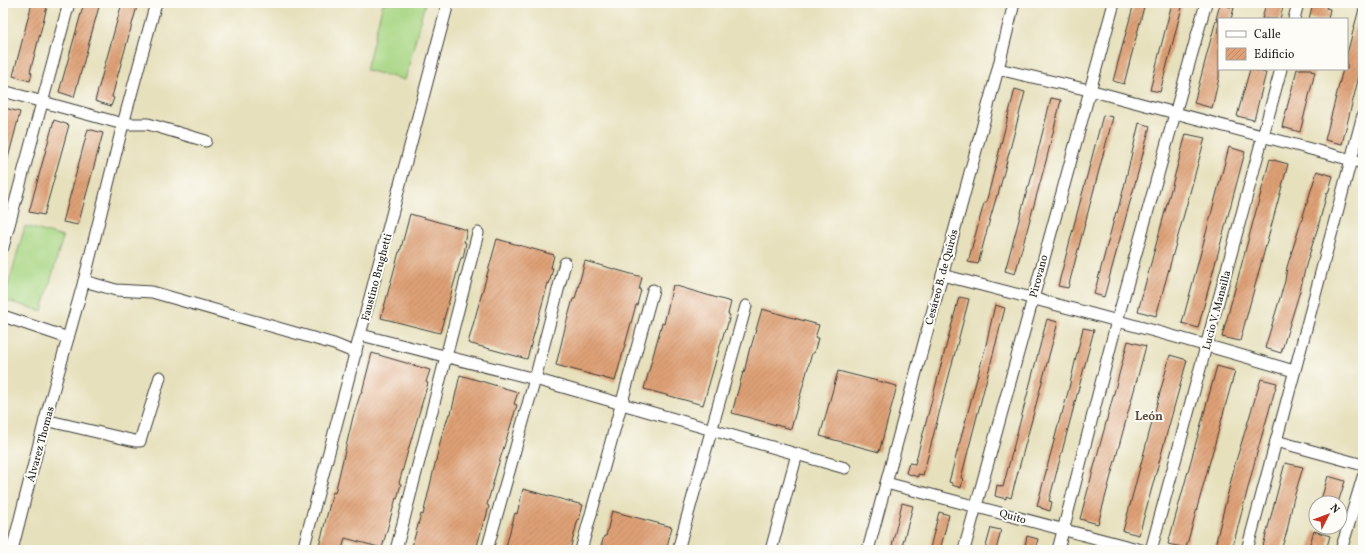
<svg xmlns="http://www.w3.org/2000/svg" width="1366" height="553" viewBox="0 0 1366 553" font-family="Vollkorn,serif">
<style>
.pitch{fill:#a8d683;stroke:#627950}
.building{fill:url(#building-hatch)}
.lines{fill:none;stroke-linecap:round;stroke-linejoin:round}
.street-casing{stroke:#3a3934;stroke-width:13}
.street{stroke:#fff;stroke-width:11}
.labels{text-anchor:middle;stroke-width:4;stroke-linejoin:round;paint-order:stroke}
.street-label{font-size:11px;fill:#1c1c1c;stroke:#fdfcf7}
.neighbourhood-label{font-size:12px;font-weight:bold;fill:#604a3c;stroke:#fdfcf7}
</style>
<defs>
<pattern id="building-hatch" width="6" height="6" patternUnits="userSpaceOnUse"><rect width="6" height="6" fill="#dea076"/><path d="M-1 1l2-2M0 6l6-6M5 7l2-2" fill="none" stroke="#be8966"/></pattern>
</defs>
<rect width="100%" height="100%" fill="#fdfcf7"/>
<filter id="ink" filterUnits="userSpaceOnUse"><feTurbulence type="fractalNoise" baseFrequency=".025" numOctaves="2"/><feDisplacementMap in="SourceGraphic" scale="8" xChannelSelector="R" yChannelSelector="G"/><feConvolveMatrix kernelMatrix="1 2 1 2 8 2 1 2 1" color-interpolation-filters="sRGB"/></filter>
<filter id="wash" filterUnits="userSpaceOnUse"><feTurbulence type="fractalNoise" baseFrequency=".012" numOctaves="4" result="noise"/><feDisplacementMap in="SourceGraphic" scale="16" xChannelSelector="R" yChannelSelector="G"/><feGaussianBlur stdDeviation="0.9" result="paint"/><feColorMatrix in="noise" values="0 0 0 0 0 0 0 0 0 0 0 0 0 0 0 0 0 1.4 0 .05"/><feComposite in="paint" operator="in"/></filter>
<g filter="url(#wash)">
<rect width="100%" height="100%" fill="#e6e0bc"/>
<g class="pitch">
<polygon points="383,3 425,3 405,80 366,70"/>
<polygon points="25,226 63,237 42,311 4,300"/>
</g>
<g id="blocks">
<g class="building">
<polygon points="32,3 48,3 30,72 32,73 30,81 13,76"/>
<polygon points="84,3 100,3 74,97 59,92"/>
<polygon points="122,3 138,3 117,78 112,97 114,98 111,106 95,101"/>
<polygon points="1134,3 1145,3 1124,84 1113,81"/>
<polygon points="1172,3 1183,3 1160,92 1150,90"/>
<polygon points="1266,3 1284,3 1280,19 1262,19"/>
<polygon points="1313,3 1327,5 1326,8 1330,9 1328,19 1309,19"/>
<polygon points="1220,4 1234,8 1231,19 1216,19"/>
<polygon points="1360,5 1363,6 1363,60 1342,144 1325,140 1343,69 1347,69 1347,54"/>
<polygon points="1216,20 1219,20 1219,78 1212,108 1194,103"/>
<polygon points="1250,69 1266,73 1254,120 1237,116"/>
<polygon points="1297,69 1312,69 1311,71 1315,72 1300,132 1282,127"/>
<polygon points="1015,89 1025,92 998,195 997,195 990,219 978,264 968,262 984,203 986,203"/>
<polygon points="1051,98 1061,100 1046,161 1015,274 1005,271 1028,187 1029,187"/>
<polygon points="5,108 20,112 6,166 3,165 3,115"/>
<polygon points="1103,115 1113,117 1068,288 1058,286"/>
<polygon points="54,120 69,125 44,215 29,212"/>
<polygon points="1139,123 1150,126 1139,169 1104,297 1094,294 1116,212 1117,213 1123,191"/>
<polygon points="88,129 103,133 78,225 63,222"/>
<polygon points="1186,134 1205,138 1156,316 1138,311"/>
<polygon points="1229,147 1245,152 1198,328 1182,323"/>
<polygon points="1270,159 1288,164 1240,341 1222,337"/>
<polygon points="1317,171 1333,176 1328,194 1327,193 1318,227 1306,265 1300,291 1281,353 1265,348 1285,281 1287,267"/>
<polygon points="410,214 467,230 464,242 466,243 463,258 461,258 440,333 381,318 399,252 400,252"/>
<polygon points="497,239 554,255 551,268 553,268 549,284 548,283 527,359 468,343"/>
<polygon points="585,261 642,277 639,290 641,290 637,305 636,305 615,381 556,365 566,324 573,299 575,299"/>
<polygon points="673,285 731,302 728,314 730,315 726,330 725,329 703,405 644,389 662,323 664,324"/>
<polygon points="959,297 969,299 923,475 918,474 918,477 906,473 909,463 915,464"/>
<polygon points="995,305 1005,308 961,478 963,478 961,488 952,485 952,483 949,482 985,349"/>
<polygon points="762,309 819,325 815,338 818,338 814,353 812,353 791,429 732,413 743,372 744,373 750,347 751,347"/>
<polygon points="1047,319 1058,322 1011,498 1006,496 1006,499 995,496 997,485 1003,487"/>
<polygon points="1083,328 1094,330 1049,501 1052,502 1050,511 1041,508 1041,507 1037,506 1061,414 1062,414 1068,392"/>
<polygon points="1128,341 1146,346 1098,524 1080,519"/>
<polygon points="372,353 430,370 426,382 428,383 409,447 399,483 401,484 397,499 396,498 382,548 345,538 342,550 318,550 333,492 335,493 353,417 361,392 362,392"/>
<polygon points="1170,355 1187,360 1139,535 1123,531"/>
<polygon points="1217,366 1235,371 1186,548 1168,544"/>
<polygon points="838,371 897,386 879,452 820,436"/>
<polygon points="460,375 518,392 514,404 517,405 497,469 487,505 489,506 485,521 484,520 476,550 411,550 421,514 423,515 441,439 449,414 451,414"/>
<polygon points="1261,379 1277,383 1258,449 1234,542 1231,550 1214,550 1235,464"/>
<polygon points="1285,463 1303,467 1293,501 1287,531 1281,550 1262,550"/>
<polygon points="1328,476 1345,481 1338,503 1320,503"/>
<polygon points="523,489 583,505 579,520 578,519 570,550 505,550 515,513 517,514"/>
<polygon points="902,503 913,506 901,550 891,550"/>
<polygon points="612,511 672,527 666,550 600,550 604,536 606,536"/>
<polygon points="939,512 949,515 940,550 936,550 930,548"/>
<polygon points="991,528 1001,530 996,550 985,550"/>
<polygon points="1314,531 1330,536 1326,550 1308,550"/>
<polygon points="1027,536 1038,539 1035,550 1024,550"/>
</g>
</g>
</g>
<g filter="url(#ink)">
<use href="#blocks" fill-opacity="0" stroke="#3a3934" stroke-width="1"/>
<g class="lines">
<g class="street-casing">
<g id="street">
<polyline points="1294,19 1298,3"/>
<polyline points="998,69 1089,90 1363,163"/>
<polyline points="3,91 123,124 148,124 206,141"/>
<polyline points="3,247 69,3"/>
<path d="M942,275C1060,305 1177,336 1294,371"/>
<polyline points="84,281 116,290 152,292 334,344 356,353"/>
<polyline points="3,316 68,338"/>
<polyline points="361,335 535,379 845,468"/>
<polyline points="45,420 135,441 140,441 160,377"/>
<polyline points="1276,441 1363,465"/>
<polyline points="886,483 1141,550"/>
<polyline points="12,550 45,420 84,281 123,124 156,3"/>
<polyline points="303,550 448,3"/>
<polyline points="396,550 478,233"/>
<polyline points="487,550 535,379 565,263"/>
<polyline points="581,550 653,290"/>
<polyline points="678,550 746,306"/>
<polyline points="771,550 797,454"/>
<polyline points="868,550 998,69 1014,3"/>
<polyline points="964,550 1114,3"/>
<polyline points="1058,550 1117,321 1206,3"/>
<polyline points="1151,550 1281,69"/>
<polyline points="1247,550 1363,115"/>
<polyline points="1341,550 1363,477"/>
</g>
</g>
<use href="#street" class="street"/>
</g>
</g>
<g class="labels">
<g class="street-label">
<text transform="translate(1038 276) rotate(-75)" y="4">Pirovano</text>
<text transform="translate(376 277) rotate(-75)" y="4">Faustino Brughetti</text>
<text transform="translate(941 277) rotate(-75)" y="4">Cesáreo B. de Quirós</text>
<text transform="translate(1216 310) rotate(-75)" y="4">Lucio V. Mansilla</text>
<text transform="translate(40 444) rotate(-75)" y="4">Álvarez Thomas</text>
<text transform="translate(1013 516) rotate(16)" y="4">Quito</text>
</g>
<g class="neighbourhood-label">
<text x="1149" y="420">León</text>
</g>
</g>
<rect width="1366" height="553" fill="none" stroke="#fdfcf7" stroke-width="16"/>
<rect x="1218" y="18" width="130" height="52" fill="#fdfcf7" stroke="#a3a29f"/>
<rect x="1226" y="31" width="20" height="6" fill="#ffffff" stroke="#a3a29f"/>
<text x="1254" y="38" font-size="12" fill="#1c1c1c">Calle</text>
<rect x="1226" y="48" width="20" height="12" fill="url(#building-hatch)" stroke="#a3a29f"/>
<text x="1254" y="58" font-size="12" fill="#1c1c1c">Edificio</text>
<g transform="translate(1328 515) rotate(48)"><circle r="19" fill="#fdfcf7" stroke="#a3a29f"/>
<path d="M0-3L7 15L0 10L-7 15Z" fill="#c8321e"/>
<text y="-6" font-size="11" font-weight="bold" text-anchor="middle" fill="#1c1c1c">N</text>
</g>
</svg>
